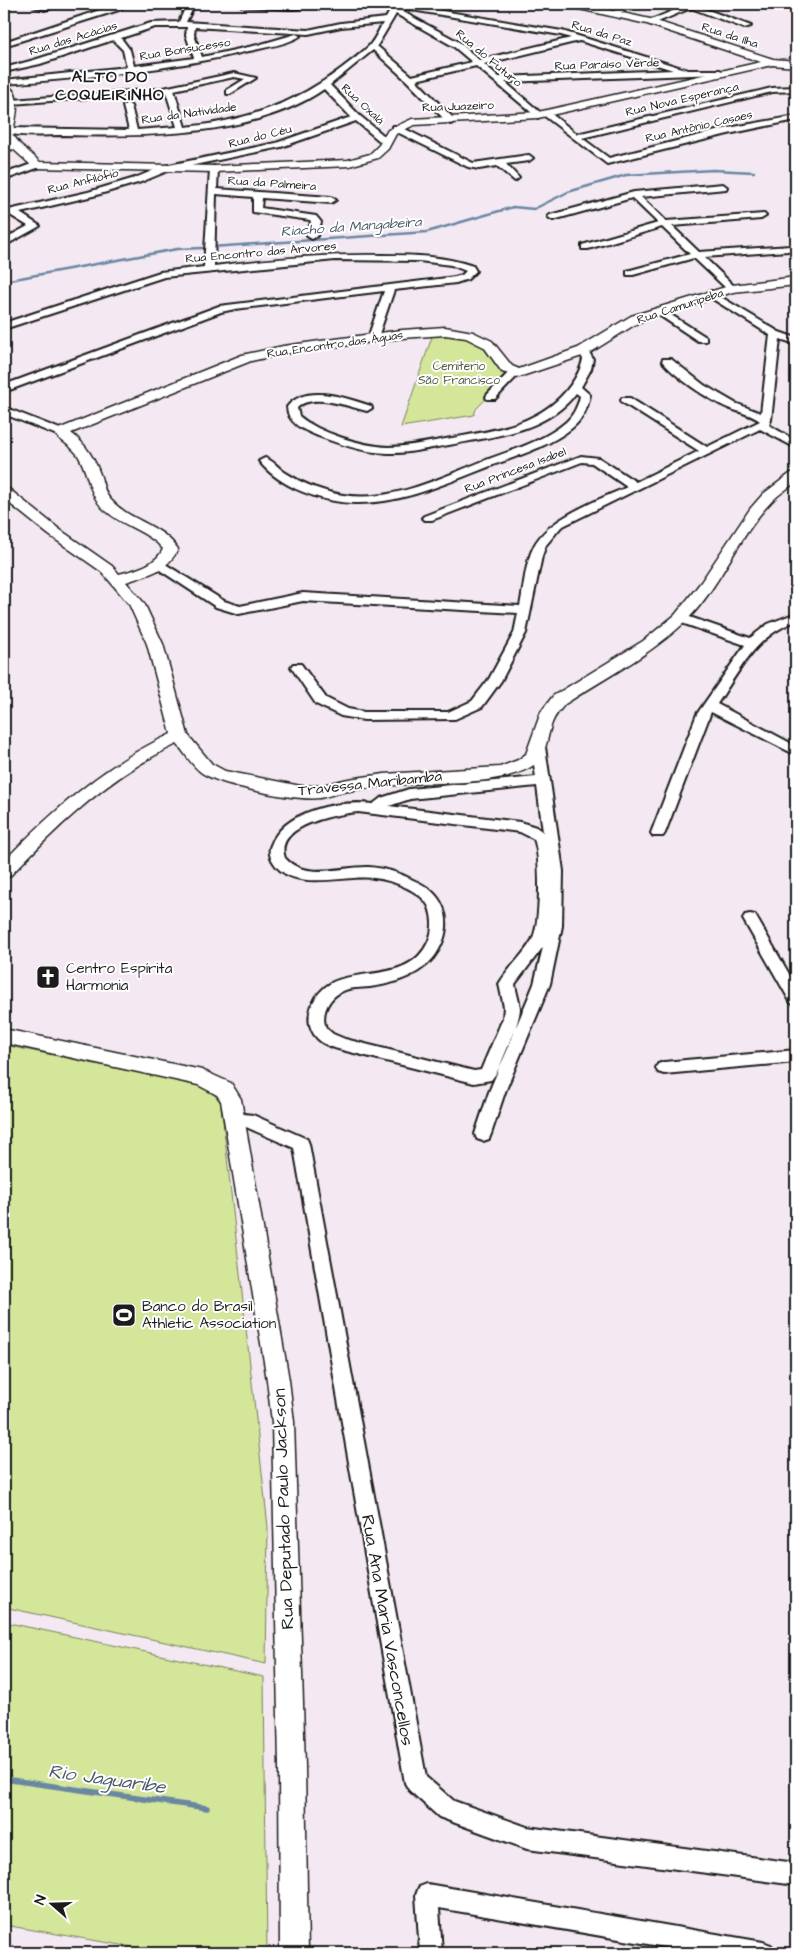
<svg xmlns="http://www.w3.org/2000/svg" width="800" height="1957" viewBox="0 0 800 1957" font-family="'Architects Daughter',sans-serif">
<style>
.green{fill:#d3e69a;stroke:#78815b}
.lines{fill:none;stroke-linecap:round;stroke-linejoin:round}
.stream-far1{stroke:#6b87a2;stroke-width:2.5}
.stream{stroke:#6b87a2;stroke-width:5.5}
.minor-casing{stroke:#1c1c1c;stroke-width:4}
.major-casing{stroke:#1c1c1c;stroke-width:3}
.minor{fill:#fff;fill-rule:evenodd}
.major{fill:#fff;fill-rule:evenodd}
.labels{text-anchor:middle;stroke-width:4;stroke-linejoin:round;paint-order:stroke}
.far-street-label{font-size:12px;fill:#1c1c1c;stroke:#fff}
.far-park-label{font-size:12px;fill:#535942;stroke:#fff}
.far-water-label{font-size:14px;font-style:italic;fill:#4a5a6a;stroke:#fff}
.street-label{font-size:15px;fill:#1c1c1c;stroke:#fff}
.poi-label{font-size:15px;fill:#1c1c1c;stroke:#fff;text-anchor:start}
.far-district-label{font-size:16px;font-weight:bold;letter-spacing:1px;fill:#1c1c1c;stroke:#fff}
.near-street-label{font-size:18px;fill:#1c1c1c;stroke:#fff}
.near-water-label{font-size:19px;font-style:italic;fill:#4a5a6a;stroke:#fff}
</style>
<rect width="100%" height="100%" fill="#f4e8f3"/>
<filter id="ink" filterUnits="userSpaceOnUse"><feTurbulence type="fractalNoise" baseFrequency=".02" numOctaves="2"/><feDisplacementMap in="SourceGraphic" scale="10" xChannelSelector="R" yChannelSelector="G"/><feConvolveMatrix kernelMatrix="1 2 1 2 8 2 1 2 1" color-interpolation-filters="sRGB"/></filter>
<g filter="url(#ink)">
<g class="green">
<path d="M433,334C474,336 487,340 508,376L476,409L474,415L401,427Z"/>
<polygon points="4,1045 208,1087 221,1103 268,1527 266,1664 4,1607"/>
<polygon points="4,1622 264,1677 267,1953 168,1953 4,1925"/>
</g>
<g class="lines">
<g class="stream-far1">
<polyline points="211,247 427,232 513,207 534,209 568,192 626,175 713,170 754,172"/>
<polyline points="4,281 177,249 203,248"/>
</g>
<polyline class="stream" points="4,1779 207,1808"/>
<g class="minor-casing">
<g id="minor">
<polygon points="29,4 45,6 69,4 44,10"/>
<polygon points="118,4 127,4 119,10 4,46 4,42"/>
<path d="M187,4H195L186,22L308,30L341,23L386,18L390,11L384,7L385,4H401L562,31L688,70H720L724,72L720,74L505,82L541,113L542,115L538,118L476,66L416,80L454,119L455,121L451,124L448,123L407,81L373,50L330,85L360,116L388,139V143H382L356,121L281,147L170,170L141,182L93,196L20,213L40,226L4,246V239L28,226L10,215L4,217V211L88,192L135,178L164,166L276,143L351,117L324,89C257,136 145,137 66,135C46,135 24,137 5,133L4,131L8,128L129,130L123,106L127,103L131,106L137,130L177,127L166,92L12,104L8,102L12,100L159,89L234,73L256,78L230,94H227V90L245,79L234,77L174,90L185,127C245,121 295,104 342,68C351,61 361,54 369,46C375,39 379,30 383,23L341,27L308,34L195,27L194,35L202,57L258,45L296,34L300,36C289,44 263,48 249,51C169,70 86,78 4,84V80L127,67L123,50L113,40L40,64L4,72V68L34,60L151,23L179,22ZM394,7L561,35L571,38L479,60L459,42ZM396,14L453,46L472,62L412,76L377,46ZM155,27H187L186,35L194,58L134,66L130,50L121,38ZM579,41H580L673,70L499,77L484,64Z"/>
<polygon points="238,4 335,4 331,6 291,9 242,6"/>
<polygon points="623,4 631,4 618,16 612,16 612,12"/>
<polygon points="689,4 699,4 697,6 751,26 744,28 691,8 653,24 646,22"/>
<polygon points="791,4 796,4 796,6 792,6"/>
<polygon points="796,87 796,91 772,92 582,138 609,158 728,128 796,116 796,120 728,134 607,164 542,114 549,112 577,134 772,88"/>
<polygon points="393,126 399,126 473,163 529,155 533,158 529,161 506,164 519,178 515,181 497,166 479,169 468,167 393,130"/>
<polygon points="16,143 19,144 19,148 4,151 4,145"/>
<polygon points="37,162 41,165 40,167 4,180 4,174"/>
<path d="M214,166L218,169L217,189L331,197L336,200L331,203L262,198L261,208L316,216L321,222L317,236L312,239L307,236L311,222L310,220L253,212V197L216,194L214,266C270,259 325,254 382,255C414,255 444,256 473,266L476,271L468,279L456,283L394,290L377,340L373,341L368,338L384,291L235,309L221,312L4,392V385L219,306L455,277L462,275L466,271L451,265L419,261L335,260L164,277L4,329V323L160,272L204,267L210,169Z"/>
<polygon points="723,184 727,187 726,189 641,197 666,221 764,214 766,216 761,219 672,226 699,252 791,246 791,250 788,251 704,257 735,287 735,291 729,291 694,258 633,275 627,275 627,271 690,254 662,227 588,249 582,249 582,245 658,223 632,198 553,220 548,217 550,215 634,192"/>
<path d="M711,291L779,332L796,338V344L780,339L771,420L769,425L796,441V448L760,429L561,527L546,545L542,556L526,633L501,681L482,707L455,719L364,720L341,716L316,704L291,667L293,664H301L326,698L348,709L364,712H448L472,701L489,679L514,633L518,613L303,601L239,614L216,607L152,565L154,562H162L224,601L240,606L303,593L520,606C524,587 525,563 534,546C548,518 599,500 627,487L592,463L582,462L432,520H424L422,518L424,516L581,456L599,458L636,482L699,451L622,402L621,400L622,398H630L707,447L760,421C750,414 739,412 728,408C708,399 676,378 662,361L663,359H671L704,385L735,403L761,413L770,335L708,296V292Z"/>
<polygon points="660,308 706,337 706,341 698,341 656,313 655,311"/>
<path d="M583,348L587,349L593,359L591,369L581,387L590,395C588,407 582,420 572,428C550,446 520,455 493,465C449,482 403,504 355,503C323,503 279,487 259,461L265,458C273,460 279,469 286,473C303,484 323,492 343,495C392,503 442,477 486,460C513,450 544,441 566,422C573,416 578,406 580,396L576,393C547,432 494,436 449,445C429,448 409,454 388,453C366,453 339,444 318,436C304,430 288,424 287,407C305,383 347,398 371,406L372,408L367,411C349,407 312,392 297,408L299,416C319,433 362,446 388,447C410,447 431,441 452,438C497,430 542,424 570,386C576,378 581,369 583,359L578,351Z"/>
<polygon points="514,370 518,371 519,373 518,375 495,399 487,399 486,397 487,395 510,371"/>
<polygon points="4,407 65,431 66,433 61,436 57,435 4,414"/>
<path d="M796,613V621C754,637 741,669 717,704L796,746V755L711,712L665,833L663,836H653L651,833L697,714L745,645L676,621L674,618L676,615H684L750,638L768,624Z"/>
<path d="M538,743L543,744L545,747L563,871L562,926L550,984L505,1092L491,1134L489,1139L483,1141L477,1139L475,1134L489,1092L534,984L543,947L515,984C516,992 519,1000 520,1008C520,1022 501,1070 491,1080L474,1083L338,1049C331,1047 323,1044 318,1039C300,1021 313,992 333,982C364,968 411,982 429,940C433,930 433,918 429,907C421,890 391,880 374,878C346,874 293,893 274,863C270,857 268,851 271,845C284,810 340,800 373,804L381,798L409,789L536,777L531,747L533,744ZM537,786L543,832L536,827L520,822L389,806L410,799ZM358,812L520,832L534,839C541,857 541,923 532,940C523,956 508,968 499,984L504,1007L503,1018L481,1070L474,1071L345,1039L333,1034L326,1028C320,1013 329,997 343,991C351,987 361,988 370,987C395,984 425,974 438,951C446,938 449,922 443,907C437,893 427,886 413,880C400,873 384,868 369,867C343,866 305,881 285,858C273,825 337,814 358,812Z"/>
<polygon points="750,914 755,915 796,986 796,1005 791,1003 743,919 745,915"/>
<polygon points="796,1050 796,1062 664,1074 658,1072 656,1068 658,1064 664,1062"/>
<polygon points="235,1113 253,1115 307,1139 309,1144 426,1777 454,1801 527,1827 796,1863 796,1885 527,1849 439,1817 409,1790 405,1783 294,1148 246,1127 229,1125 227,1120 229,1115"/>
<polygon points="427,1884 763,1942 771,1945 774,1953 700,1953 439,1908 442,1953 420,1953 416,1895 419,1887"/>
</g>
</g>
<g class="major-casing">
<g id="major">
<path d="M565,4H582L650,19L773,59L796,61V67L772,65L538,118L414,125L396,134L388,149L378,158L349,166L214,172L37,168L33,167L12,148L4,137L7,110L4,95V84C24,91 16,119 12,134L20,144L40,162L214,166L348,160L370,154L379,145L388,130L412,119L538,112L761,62L647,24L570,7Z"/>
<path d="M796,277V285L733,292L639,322L588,354L519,377L502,372L484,347L466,338L445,335L402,338L283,354L251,361L71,433C86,444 95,459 101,477C103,485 105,493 110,499C129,521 161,524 178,549C168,571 147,575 126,582L144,603L163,644L188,735L212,764L225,771L301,786H319L348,779L384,774L500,767L518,760L526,754L541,712L553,696L643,641L675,615L701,582L750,509L763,494L791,473L796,472V482C788,488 779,494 772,501C737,537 721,587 685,622C650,655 605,678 565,704C560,710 555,715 552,723C546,739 547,759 529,768C497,785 443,782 406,784C387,786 368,787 349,791C339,792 330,796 320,798C296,801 222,786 202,773C192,766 185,753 177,744C111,775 60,824 10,876L4,878V861C54,810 105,764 171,734L147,644L129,604L102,572L49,535L4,499V488L9,489L59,529L112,566L119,574C135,570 156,565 163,549C148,531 124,527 106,511C89,497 89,475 79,457C73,446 61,442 54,433L56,430L242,355L283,346L402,330L445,327L473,332L492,341L512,366L519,369L578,348L631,316L732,285Z"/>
<polygon points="4,1029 202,1070 231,1083 241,1099 289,1380 294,1422 305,1766 308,1953 280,1953 279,1766 272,1422 267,1380 221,1101 217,1095 198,1085 4,1043"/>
</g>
</g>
<use href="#minor" class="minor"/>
<use href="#major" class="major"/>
</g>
</g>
<defs>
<g id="church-square" transform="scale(1.25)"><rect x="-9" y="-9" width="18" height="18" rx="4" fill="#1c1c1c" stroke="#fff"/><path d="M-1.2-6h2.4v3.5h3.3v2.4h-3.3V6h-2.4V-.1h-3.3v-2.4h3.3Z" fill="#fff"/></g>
<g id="stadium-square" transform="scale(1.25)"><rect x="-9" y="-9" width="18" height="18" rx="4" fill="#1c1c1c" stroke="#fff"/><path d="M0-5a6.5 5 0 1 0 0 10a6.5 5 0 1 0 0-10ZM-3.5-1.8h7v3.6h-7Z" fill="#fff"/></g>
</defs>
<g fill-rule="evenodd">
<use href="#church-square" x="48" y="977"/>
<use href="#stadium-square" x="124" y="1315"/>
</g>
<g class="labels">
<g class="far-street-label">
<text transform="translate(602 33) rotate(17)" y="4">Rua da Paz</text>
<text transform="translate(730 35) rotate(18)" y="4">Rua da Ilha</text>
<text transform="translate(73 38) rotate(-17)" y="4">Rua das Acácias</text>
<text transform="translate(185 49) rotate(-9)" y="4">Rua Bonsucesso</text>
<text transform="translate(489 58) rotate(40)" y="4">Rua do Futuro</text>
<text transform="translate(607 64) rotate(-2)" y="4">Rua Paraíso Verde</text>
<text transform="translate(682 99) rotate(-13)" y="4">Rua Nova Esperança</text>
<text transform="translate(363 104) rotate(43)" y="4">Rua Oxalá</text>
<text transform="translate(458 106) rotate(-2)" y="4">Rua Juazeiro</text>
<text transform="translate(189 113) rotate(-8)" y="4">Rua da Natividade</text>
<text transform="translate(699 126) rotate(-13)" y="4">Rua Antônio Casaes</text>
<text transform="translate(260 136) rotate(-14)" y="4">Rua do Céu</text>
<text transform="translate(83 181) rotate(-14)" y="4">Rua Anfilófio</text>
<text transform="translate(272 183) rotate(4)" y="4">Rua da Palmeira</text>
<text transform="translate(261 252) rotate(-5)" y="4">Rua Encontro das Árvores</text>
<text transform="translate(680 306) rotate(-18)" y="4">Rua Camuripeba</text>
<text transform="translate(335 344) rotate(-8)" y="4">Rua Encontro das Águas</text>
<text transform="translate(515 470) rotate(-21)" y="4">Rua Princesa Isabel</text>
</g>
<g class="far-park-label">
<text x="459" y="370">Cemiterio<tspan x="459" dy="14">São Francisco</tspan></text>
</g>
<g class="far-water-label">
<text transform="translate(351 226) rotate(-4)" y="5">Riacho da Mangabeira</text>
</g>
<g class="street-label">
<text transform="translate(370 783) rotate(-6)" y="5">Travessa Maribamba</text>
</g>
<g class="poi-label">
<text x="66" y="973">Centro Espírita<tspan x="66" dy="17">Harmonia</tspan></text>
<text x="142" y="1311">Banco do Brasil<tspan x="142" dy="17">Athletic Association</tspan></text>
</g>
<g class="far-district-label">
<text x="110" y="82">ALTO DO<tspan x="110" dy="18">COQUEIRINHO</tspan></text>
</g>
<g class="near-street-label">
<text transform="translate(283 1509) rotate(-92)" y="6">Rua Deputado Paulo Jackson</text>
<text transform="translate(388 1630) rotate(80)" y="6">Rua Ana Maria Vasconcellos</text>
</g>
<g class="near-water-label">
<text transform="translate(107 1778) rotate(8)" y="7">Rio Jaguaribe</text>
</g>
</g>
<rect width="800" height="1957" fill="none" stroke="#fff" stroke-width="20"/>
<rect x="10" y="10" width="780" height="1937" fill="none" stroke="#1c1c1c" stroke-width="2" filter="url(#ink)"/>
<g transform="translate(52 1904) rotate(290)" stroke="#ffffff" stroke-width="4" paint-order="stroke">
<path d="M0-4L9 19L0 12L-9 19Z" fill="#1c1c1c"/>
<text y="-8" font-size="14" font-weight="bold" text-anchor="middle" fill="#1c1c1c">N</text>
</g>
</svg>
